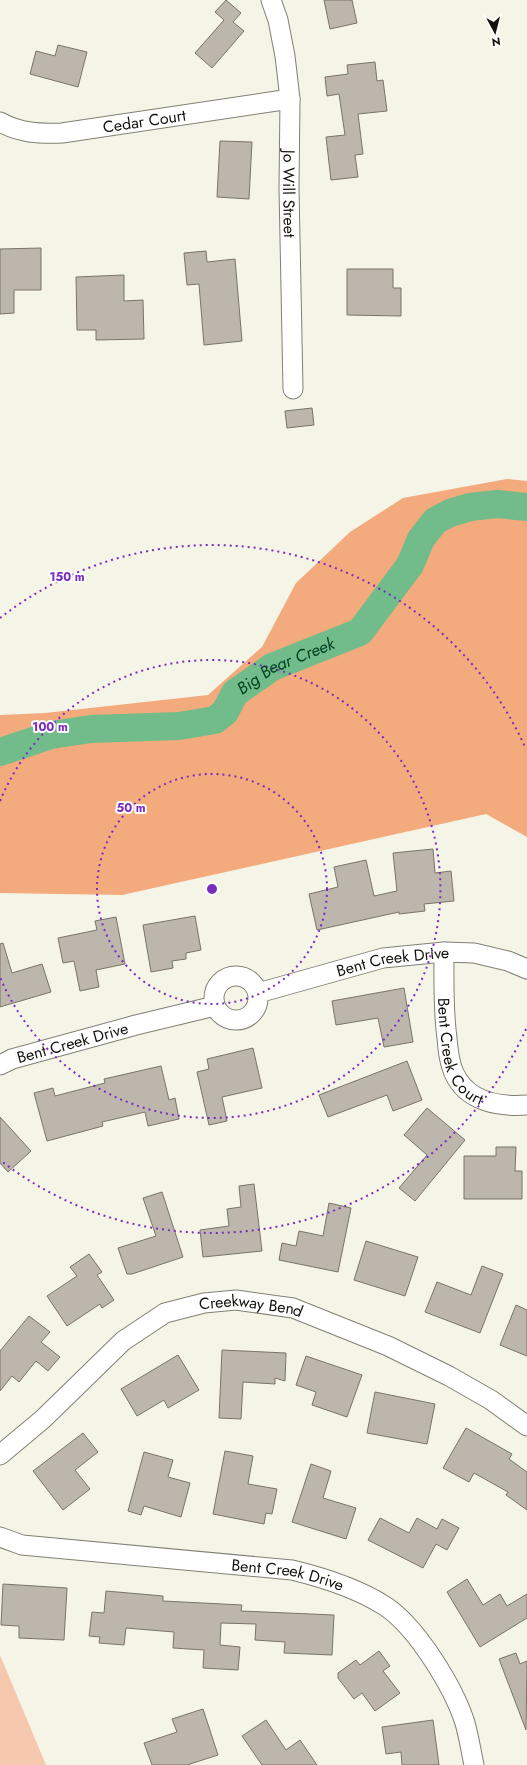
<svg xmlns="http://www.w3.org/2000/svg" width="527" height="1765" viewBox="0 0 527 1765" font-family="Jost,sans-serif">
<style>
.green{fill:#f6c9ae}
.forest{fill:#f3aa7c}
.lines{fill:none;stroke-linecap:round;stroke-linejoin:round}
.river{stroke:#71bc8a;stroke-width:28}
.building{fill:#bdb6ac;stroke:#797369}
.minor-casing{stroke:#818075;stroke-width:21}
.minor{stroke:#fff;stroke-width:19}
.ring{fill:none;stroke:#7b2cbf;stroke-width:2;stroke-dasharray:2 4}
.labels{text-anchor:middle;stroke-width:4;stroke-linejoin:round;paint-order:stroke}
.street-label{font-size:16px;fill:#14130f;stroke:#fff}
.water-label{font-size:17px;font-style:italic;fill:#024020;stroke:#fff}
.centre{fill:#7b2cbf;stroke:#fff;stroke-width:2}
.ring-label{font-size:12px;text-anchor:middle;font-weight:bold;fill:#7b2cbf;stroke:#fff;stroke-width:4;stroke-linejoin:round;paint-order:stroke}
</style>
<rect width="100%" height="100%" fill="#f4f4e7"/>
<polygon class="green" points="0,1655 46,1765 0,1765"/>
<polygon class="forest" points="507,479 527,481 527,837 486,814 122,895 0,893 0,715 45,713 208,695 262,647 296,583 350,532 403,498"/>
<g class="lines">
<path class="river" id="s1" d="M0,752L51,735L91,729L179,726L215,720L225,712L235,693L272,667L360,632L410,565L421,539L435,521L450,513L470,507L497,504L527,507"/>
</g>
<g class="building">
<polygon points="226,0 241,13 233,22 244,31 212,68 195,53 224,20 215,12"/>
<polygon points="324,0 352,0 357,23 330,29"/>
<polygon points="58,45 87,52 78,87 30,74 36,51 55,56"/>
<polygon points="375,62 377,81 383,80 387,111 358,114 363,154 355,155 358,177 331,180 326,137 345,135 339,94 327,96 325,77 348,74 347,65"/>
<polygon points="220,141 252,142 249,199 217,197"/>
<polygon points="41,248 41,290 14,290 14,313 0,314 0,249"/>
<polygon points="206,251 207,262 235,259 242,341 204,345 199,284 187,285 184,253"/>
<polygon points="347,269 393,269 393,288 401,288 401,316 347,315"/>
<polygon points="124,275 124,301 143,300 144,339 96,340 96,330 77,330 76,277"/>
<polygon points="312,408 314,425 287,428 285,411"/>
<polygon points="433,849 435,873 451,871 454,901 424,904 425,911 399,914 399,912 317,930 309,894 338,887 334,867 366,860 374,896 397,891 393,853"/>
<polygon points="195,916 201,950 186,953 186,959 172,961 173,968 151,972 143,925"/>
<polygon points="116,917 125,964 96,970 99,987 80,991 74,961 63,963 58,938 97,930 95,921"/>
<polygon points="3,943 12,973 42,964 51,992 0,1007 0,944"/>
<polygon points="404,988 413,1042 384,1047 378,1018 336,1025 332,1001"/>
<polygon points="253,1048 262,1088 222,1097 227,1121 209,1125 197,1072 209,1069 207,1059"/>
<polygon points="407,1061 422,1100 393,1111 387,1095 328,1117 319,1095"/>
<polygon points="161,1066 169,1100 175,1098 179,1119 148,1126 145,1112 102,1122 103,1126 47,1141 34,1093 53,1088 55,1096 105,1083 104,1079"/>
<polygon points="427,1108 465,1140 415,1201 399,1188 427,1155 404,1135"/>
<polygon points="0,1117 31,1151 8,1172 0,1163"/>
<polygon points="496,1147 516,1147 515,1171 522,1171 522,1199 464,1199 464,1156 496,1156"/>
<polygon points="254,1184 262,1251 203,1257 200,1230 229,1226 227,1209 241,1207 239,1186"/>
<polygon points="162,1192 183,1257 132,1274 127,1274 118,1248 156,1236 143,1198"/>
<polygon points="329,1203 351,1208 338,1272 279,1260 282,1243 296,1246 299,1231 323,1236"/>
<polygon points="366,1241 418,1257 405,1296 354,1280"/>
<polygon points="89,1254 102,1272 97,1275 114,1300 102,1308 100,1304 67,1326 47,1296 77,1276 70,1267"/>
<polygon points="482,1266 503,1274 480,1333 425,1312 437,1282 471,1295"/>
<polygon points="516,1305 527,1310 527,1356 500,1345"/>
<polygon points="29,1316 50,1332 41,1342 60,1357 48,1371 36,1361 19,1382 12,1376 0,1391 0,1351"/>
<polygon points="222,1350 286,1353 285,1381 275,1378 275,1384 243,1382 241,1419 219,1418"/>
<polygon points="178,1355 199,1390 168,1408 164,1400 137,1416 121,1389"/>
<polygon points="306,1356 362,1375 347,1417 312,1405 316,1392 296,1385"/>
<polygon points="375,1392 435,1404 427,1444 367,1433"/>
<polygon points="466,1428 512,1454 509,1459 527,1472 527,1510 506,1495 508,1492 474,1473 469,1482 443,1468"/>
<polygon points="83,1433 98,1452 75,1470 90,1489 63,1510 33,1471"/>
<polygon points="225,1451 253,1456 248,1484 277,1489 272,1514 266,1513 264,1524 213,1514"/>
<polygon points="144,1452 173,1460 168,1477 190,1483 181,1517 144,1506 141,1515 128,1511"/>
<polygon points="311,1464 331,1471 323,1498 356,1508 346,1539 292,1522"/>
<polygon points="380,1518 409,1533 417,1518 437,1529 442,1519 459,1528 447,1550 436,1544 423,1568 368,1540"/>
<polygon points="467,1579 483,1605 500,1594 507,1606 527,1594 527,1618 480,1647 447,1592"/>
<polygon points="3,1584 67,1588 64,1640 19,1638 19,1626 1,1625"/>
<polygon points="106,1591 163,1596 163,1601 242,1605 241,1611 334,1615 332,1655 284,1653 285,1642 255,1640 256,1624 221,1623 220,1645 240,1647 238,1670 203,1668 204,1650 173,1648 174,1632 126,1628 124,1645 99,1643 100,1637 89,1636 92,1612 104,1613"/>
<polygon points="379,1651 390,1666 383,1671 400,1693 375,1711 362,1693 354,1699 338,1678 338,1673 356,1660 360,1665"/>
<polygon points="516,1653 520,1664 527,1661 526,1730 499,1659"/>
<polygon points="203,1709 218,1755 187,1765 152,1765 144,1743 177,1732 172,1719"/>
<polygon points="266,1720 286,1750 300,1740 317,1765 262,1765 242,1736"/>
<polygon points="433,1720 439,1765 402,1765 401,1752 386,1754 382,1727"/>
</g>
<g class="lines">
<g class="minor-casing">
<g id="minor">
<path id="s2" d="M271,0L278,20L285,56L290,99L289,188L293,389"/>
<path id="s3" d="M0,122C20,133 39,134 62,133L290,99"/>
<path id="s4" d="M444,952C444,981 443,1009 447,1038C448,1050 449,1062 454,1073C467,1102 499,1107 527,1105"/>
<circle cx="236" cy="998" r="22"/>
<path id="s5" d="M258,993L383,958L444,952L474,953L508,961L527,969"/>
<path id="s6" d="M0,1065L12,1059L136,1025L215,1006"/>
<path id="s7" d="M0,1455L43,1419L123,1341L165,1313L204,1303L236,1300L293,1308L388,1346L449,1376L491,1400L527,1426"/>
<path id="s8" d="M0,1537L22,1545L292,1570C325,1578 357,1588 385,1606C417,1627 454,1688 465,1723C469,1737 471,1751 474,1765"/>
</g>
</g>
<use href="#minor" class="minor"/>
</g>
<g class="ring">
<circle cx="212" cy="889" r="115"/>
<path d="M0 801A229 229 0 1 1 0 977"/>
<path d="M526 1029A344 344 0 0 1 0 1160M0 618A344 344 0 0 1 526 749"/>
</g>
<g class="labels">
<g class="street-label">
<text dy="6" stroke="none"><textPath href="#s3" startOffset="147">Cedar Court</textPath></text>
<text dy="6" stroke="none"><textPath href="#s2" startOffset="196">Jo Will Street</textPath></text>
<text dy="6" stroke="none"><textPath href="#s5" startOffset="139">Bent Creek Drive</textPath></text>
<text dy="6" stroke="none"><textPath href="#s6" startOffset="76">Bent Creek Drive</textPath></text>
<text dy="6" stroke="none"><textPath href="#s4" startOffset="104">Bent Creek Court</textPath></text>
<text dy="6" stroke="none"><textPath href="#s7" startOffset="306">Creekway Bend</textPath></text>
<text dy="6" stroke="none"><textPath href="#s8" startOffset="291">Bent Creek Drive</textPath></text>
</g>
<g class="water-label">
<text dy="6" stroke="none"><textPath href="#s1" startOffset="311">Big Bear Creek</textPath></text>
</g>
</g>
<circle cx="212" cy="889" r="6" class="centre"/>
<g class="ring-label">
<text x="67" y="581">150 m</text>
<text x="50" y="731">100 m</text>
<text x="131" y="812">50 m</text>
</g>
<g transform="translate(495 32) rotate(173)" stroke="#ffffff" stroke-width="3" paint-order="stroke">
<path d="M0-3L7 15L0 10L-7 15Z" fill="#14130f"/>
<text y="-6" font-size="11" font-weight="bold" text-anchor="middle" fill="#14130f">N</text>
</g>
</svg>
